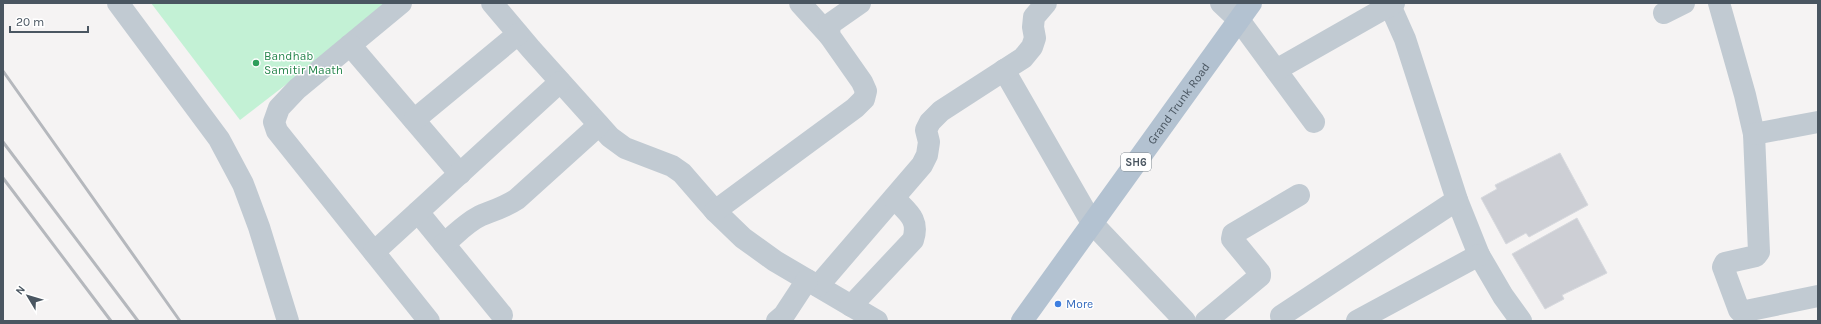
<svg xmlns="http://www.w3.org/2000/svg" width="1821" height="324" viewBox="0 0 1821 324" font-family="Karla,sans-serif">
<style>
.green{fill:#c3f1d5}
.building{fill:#cdcfd5;stroke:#d7d9de}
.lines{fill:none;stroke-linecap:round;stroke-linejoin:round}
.minor{stroke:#c1cad2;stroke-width:22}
.major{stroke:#b3c2d1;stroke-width:22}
.rail{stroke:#b5b8bd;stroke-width:3}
.leisure-dot{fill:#2e9e5b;stroke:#fff;stroke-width:1.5}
.shop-dot{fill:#3f7fe0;stroke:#fff;stroke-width:1.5}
.labels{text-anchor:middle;stroke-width:3;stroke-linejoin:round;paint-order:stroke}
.shield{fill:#fff;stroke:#808990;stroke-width:1}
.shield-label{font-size:11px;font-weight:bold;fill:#4a5661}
.leisure-label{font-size:12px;fill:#27864d;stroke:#fff;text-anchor:start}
.street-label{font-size:12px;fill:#4a5661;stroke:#fff}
.shop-label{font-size:12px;fill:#366cbe;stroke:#fff;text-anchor:start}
</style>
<rect width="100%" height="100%" fill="#f5f3f3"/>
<polygon class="green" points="151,3 389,3 388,6 240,120"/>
<g class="building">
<polygon points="1560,153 1588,205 1529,237 1526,233 1506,244 1481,198 1497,189 1495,185"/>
<polygon points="1577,218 1607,273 1562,295 1564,299 1545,309 1512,254"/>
</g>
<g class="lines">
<g class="minor">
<polyline points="118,3 219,139 243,184 259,227 288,321"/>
<polyline points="401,3 297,89 279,108 274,122 277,131 429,321"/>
<polyline points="492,3 531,49 610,137 625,148 672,166 682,173 715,211 743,238 775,261 877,321"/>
<polyline points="800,3 829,35"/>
<polyline points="1221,3 1239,20 1314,122"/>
<polyline points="1389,3 1405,39 1457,200 1479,255 1503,296 1521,321"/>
<polyline points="1719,3 1745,95 1754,134 1759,252 1756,256 1725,263 1723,267 1739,310 1741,312 1818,296"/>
<polyline points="1664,13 1684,3"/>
<polyline points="350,45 460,174"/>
<polyline points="1004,70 1092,223 1185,321"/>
<polyline points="1276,70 1394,3"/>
<polyline points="414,120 518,34"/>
<polyline points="1754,134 1818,122"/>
<polyline points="715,211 855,108 864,99 866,91 862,82 829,35 830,24 860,3"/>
<polyline points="418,212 502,315"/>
<path d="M444,244C456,234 468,221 482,215C495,210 505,207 517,199L599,125"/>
<polyline points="374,252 560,82"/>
<polyline points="818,286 922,165 927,155 929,142 926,130 930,122 941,111 1023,58 1032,47 1035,38 1033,27 1034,17 1046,3"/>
<path d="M851,306L913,240C920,219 907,212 894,198"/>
<polyline points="1281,316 1457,200"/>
<polyline points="777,321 784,315 807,280"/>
<polyline points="1206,321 1260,276 1260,273 1232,239 1233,234 1299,195"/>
<polyline points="1357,321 1479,255"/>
</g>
<path class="major" id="s1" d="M1022,321L1251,3"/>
<g class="rail">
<polyline points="3,71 180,321"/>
<polyline points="3,142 138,321"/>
<polyline points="3,178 111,321"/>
</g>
</g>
<circle class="leisure-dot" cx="256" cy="63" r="4"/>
<circle class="shop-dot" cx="1058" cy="304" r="4"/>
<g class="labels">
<rect class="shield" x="1121" y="153" width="30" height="18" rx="3"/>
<g class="shield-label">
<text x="1136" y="166">SH6</text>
</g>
<g class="leisure-label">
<text x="264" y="60">Bandhab<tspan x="264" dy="14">Samitir Maath</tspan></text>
</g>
<g class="street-label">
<text dy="4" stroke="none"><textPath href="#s1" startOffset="268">Grand Trunk Road</textPath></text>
</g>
<g class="shop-label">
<text x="1066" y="308">More</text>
</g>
</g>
<rect width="1821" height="324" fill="none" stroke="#4a5661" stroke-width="8"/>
<g transform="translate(28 296) rotate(308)" stroke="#ffffff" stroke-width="3" paint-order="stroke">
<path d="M0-3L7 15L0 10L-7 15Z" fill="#4a5661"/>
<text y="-6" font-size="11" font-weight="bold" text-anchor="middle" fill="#4a5661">N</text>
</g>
<path d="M10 26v6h78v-6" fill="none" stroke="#4a5661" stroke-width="2"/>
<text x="16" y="26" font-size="12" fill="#4a5661" stroke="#ffffff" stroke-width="3" paint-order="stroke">20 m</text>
</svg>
